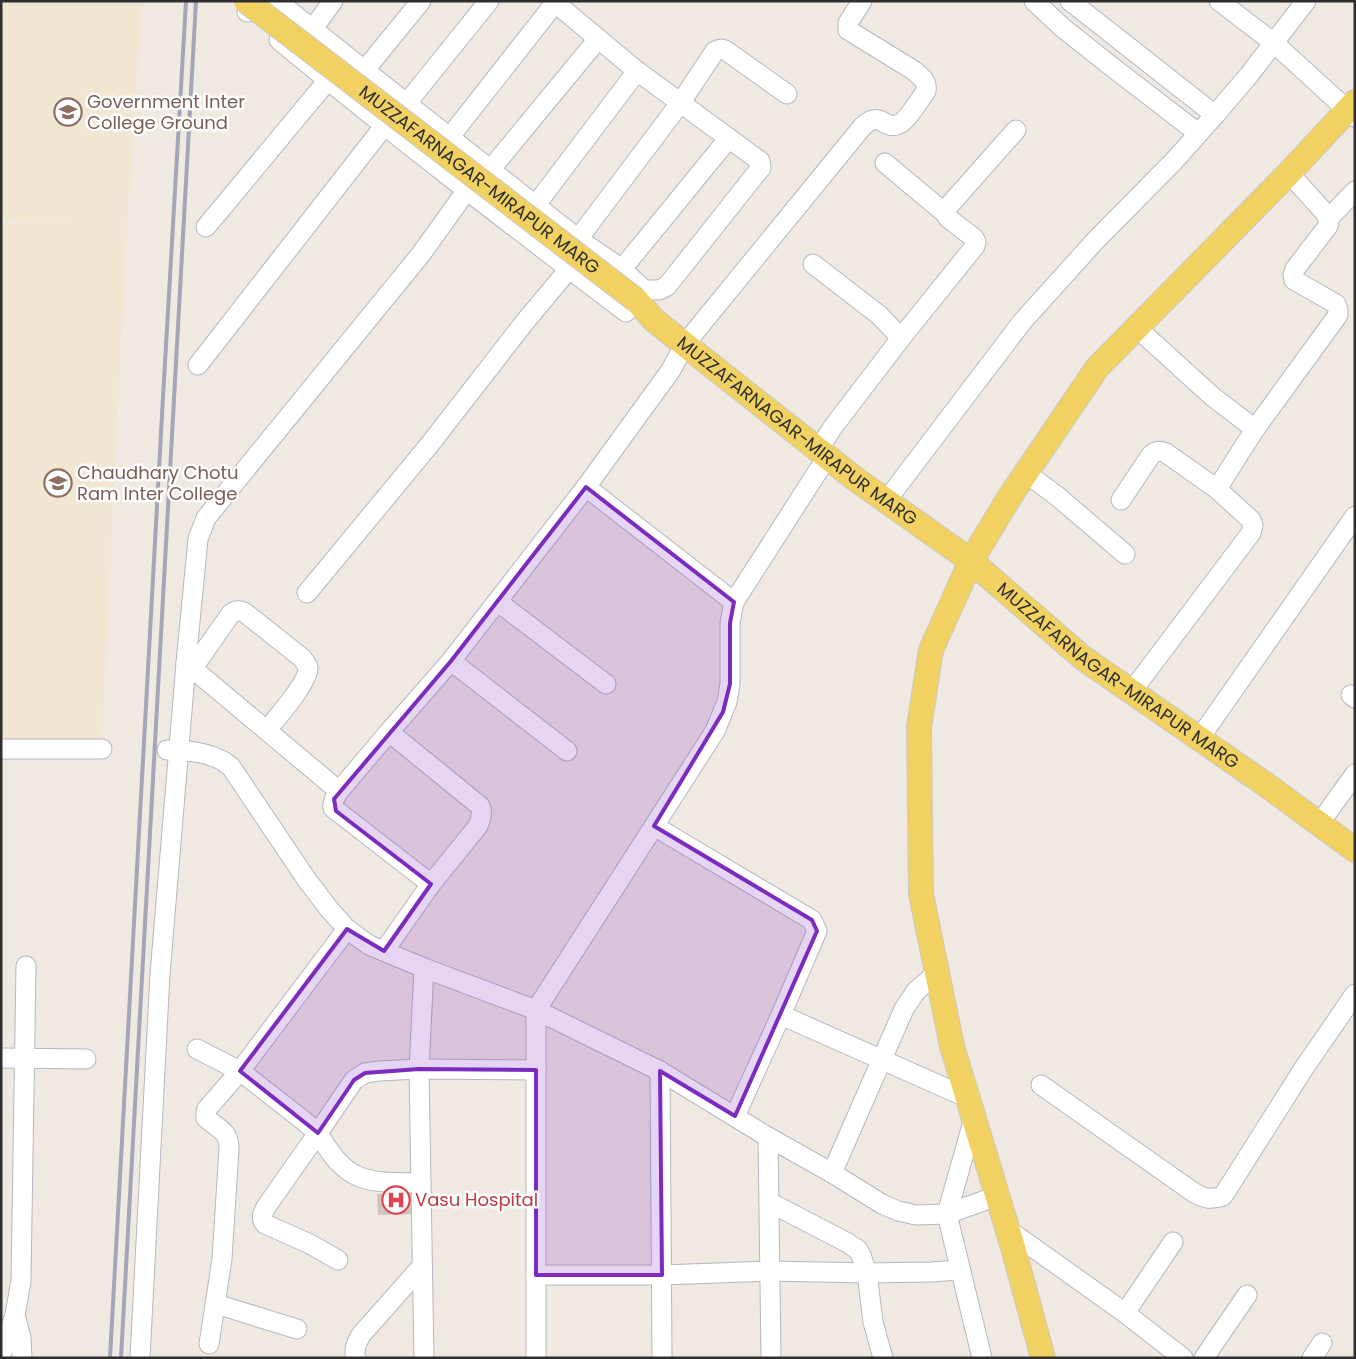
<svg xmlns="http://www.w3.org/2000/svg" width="1356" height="1359" viewBox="0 0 1356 1359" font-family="Poppins,sans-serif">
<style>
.education{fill:#f0e6d1}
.building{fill:#cbc7bf}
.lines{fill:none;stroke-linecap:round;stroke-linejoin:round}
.minor-casing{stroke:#b4b7c1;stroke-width:21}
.major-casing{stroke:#c9c9c9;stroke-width:26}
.minor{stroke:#fff;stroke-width:19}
.major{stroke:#f2d163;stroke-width:24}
.rail{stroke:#a3a6b8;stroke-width:4}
.major-bridge-casing{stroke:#c9c9c9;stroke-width:26;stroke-linecap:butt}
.major-bridge{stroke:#f2d163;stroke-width:24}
.marked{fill:#7b2cbf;fill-opacity:0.2;stroke:#7b2cbf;stroke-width:4;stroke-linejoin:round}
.labels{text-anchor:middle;stroke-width:5;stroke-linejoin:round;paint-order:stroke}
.education-label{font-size:18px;fill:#785e54;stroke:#fff;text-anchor:start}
.street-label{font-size:18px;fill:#2e2e2e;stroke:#fff}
.health-label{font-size:18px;fill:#be3a42;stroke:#fff;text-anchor:start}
</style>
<rect width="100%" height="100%" fill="#efe9e1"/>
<polygon class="education" points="1,1 142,1 127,225 102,741 1,741 1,224 75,224 1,222"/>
<polygon class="building" points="420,1192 420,1214 378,1215 377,1194"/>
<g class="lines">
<g class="minor-casing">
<g id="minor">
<path d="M277,1L578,239L622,269L644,290L626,312C509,223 392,134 279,40"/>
<polyline points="553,1 637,71 760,161 761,168 759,170 667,286 659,290 644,290"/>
<polyline points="1034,1 1063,28 1116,70 1198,133"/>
<polyline points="1070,1 1215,115"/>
<polyline points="1219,1 1274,43 1355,117"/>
<polyline points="247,12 277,2"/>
<polyline points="312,30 333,1"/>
<polyline points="364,71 421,1"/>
<polyline points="406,104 489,1"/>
<polyline points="449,138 555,3"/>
<polyline points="885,163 946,214"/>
<polyline points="490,170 598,39"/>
<polyline points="535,206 637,71"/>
<polyline points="1328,219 1355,191"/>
<polyline points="206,227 328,80"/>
<polyline points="578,239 681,102 715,51 721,49 725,50 787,94"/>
<polyline points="813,264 879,315 901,338"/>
<polyline points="622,269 729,138"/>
<polyline points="1137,328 1213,397 1255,429"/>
<polyline points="198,365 385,125"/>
<polyline points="818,450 833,427 901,338 975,246 976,242 974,238 948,218 946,214 946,209 1016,130"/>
<polyline points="1026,473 1057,496 1125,554"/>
<polyline points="586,487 734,602"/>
<polyline points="1217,489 1255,429 1338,315 1338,310 1336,304 1294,280 1293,275 1295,269 1328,226 1329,222 1326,214 1289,173"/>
<path d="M1121,500L1151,455C1156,450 1160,451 1166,453L1217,489L1251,520L1253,525L1251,533L1132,691"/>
<polyline points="886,501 1022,322 1095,241 1174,161 1215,115 1249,75 1306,1"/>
<polyline points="307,593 430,444 524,323 569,269"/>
<polyline points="498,602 606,684"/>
<polyline points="451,661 567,751"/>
<polyline points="186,663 339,791"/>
<path d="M192,669L230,615C234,610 238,610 244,612L302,658C304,661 307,664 308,668C309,681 276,719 267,730"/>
<polyline points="1351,695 1355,698"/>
<path d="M389,732L451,661L586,487L671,370L685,344L863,126C881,110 883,129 897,125C907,122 919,100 926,91C928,81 920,76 913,70L848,30V23L862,1"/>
<polyline points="1199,739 1355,516"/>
<polyline points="1,749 102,749"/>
<path d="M167,750C188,750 215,752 231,767L307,880L329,909L347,929L369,945L424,968L536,1010L660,1071L768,1137L832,1173L882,1204L898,1211L916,1215L947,1214L997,1196"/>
<polyline points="1319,824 1355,774"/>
<polyline points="654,826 812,920 817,931 781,1015 735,1116"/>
<path d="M384,951L431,884L478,826C481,819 483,813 480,806L389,732L339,791C336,796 332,801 333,808L431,884"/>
<polyline points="781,1015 968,1098"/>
<path d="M197,1049L240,1071L304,1121L318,1133L266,1207C263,1213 260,1218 265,1224L310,1244L338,1260"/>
<polyline points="1,1058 86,1059"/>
<polyline points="660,1071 662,1358"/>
<path d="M1041,1085L1193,1192C1205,1199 1210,1200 1223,1196L1304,1068L1355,994"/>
<polyline points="974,1118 947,1214 982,1358"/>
<polyline points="768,1137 771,1358"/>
<polyline points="832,1173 904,1009 916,991 937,973"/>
<path d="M421,1183C366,1182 348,1185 318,1133L354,1080L365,1073L379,1071L419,1069L536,1070"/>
<polyline points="769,1202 848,1243 858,1250 861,1255 867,1273 873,1322 883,1358"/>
<polyline points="1007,1229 1125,1313 1183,1358"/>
<polyline points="536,1275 662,1275 770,1271 867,1273 931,1272 960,1270"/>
<polyline points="216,1304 297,1329"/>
<polyline points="1125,1313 1173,1242"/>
<polyline points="15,1315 21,1338 22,1358"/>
<path d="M209,1344L222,1259L229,1149C229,1130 218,1129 206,1118V1112L207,1109L240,1071L347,929"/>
<polyline points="1,1355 15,1315 21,1281 26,966"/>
<polyline points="140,1358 160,974 186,663 198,539 206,518 421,254 467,190"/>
<path d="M356,1358C353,1350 357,1342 361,1335L422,1266"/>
<polyline points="424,1358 419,1069 424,968"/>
<polyline points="536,1358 536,1010 715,731 727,702 730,684 730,623 734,602 827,457"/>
<polyline points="1204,1358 1247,1295"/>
<polyline points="1312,1358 1322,1343"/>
</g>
</g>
<g class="major-casing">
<g id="major">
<path id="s1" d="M636,300L655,321L854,478L971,561L1083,658L1265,784L1355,850"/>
<polyline points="1043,1358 1012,1244 952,1046 921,894 919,727 931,650 971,561 1009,498 1097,368 1289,173 1355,102"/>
</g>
</g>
<use href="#minor" class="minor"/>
<use href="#major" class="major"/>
<g class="rail">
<polyline points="110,1358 163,397 186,1"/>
<polyline points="121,1358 196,1"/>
</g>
<g class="major-bridge-casing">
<g id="major-bridge">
<path id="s2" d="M246,1L636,300"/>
</g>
</g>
<use href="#major-bridge" class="major-bridge"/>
</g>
<path class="marked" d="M586,487L734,602L730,623V684L723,712L654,826L812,920L817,931L735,1116L660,1071L662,1275H536V1070L419,1069L365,1073L354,1080L318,1133L240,1071L347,929L384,951L431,884L336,811L334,799L451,661Z"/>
<defs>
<g id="university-ring" transform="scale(1.4375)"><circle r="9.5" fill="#fff" stroke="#8d6e63" stroke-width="1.5"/><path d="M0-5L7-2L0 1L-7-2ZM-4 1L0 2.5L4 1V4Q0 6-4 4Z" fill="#8d6e63"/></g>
<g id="hospital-ring" transform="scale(1.4375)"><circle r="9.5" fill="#fff" stroke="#e0444e" stroke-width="1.5"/><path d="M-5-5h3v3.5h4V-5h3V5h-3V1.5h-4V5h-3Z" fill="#e0444e"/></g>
</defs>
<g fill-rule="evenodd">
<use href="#university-ring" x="68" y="112"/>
<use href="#university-ring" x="58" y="483"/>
<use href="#hospital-ring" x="396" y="1200"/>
</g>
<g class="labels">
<g class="education-label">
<text x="87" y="108">Government Inter<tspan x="87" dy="21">College Ground</tspan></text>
<text x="77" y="479">Chaudhary Chotu<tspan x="77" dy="21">Ram Inter College</tspan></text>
</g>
<g class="street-label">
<text dy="6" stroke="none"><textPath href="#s2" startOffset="294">MUZZAFARNAGAR-MIRAPUR MARG</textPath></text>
<text dy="6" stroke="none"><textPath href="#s1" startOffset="208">MUZZAFARNAGAR-MIRAPUR MARG</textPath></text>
<text dy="6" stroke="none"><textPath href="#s1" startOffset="612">MUZZAFARNAGAR-MIRAPUR MARG</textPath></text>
</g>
<g class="health-label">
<text x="415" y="1206">Vasu Hospital</text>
</g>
</g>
<rect width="1356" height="1359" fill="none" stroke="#2e2e2e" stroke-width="5"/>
</svg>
